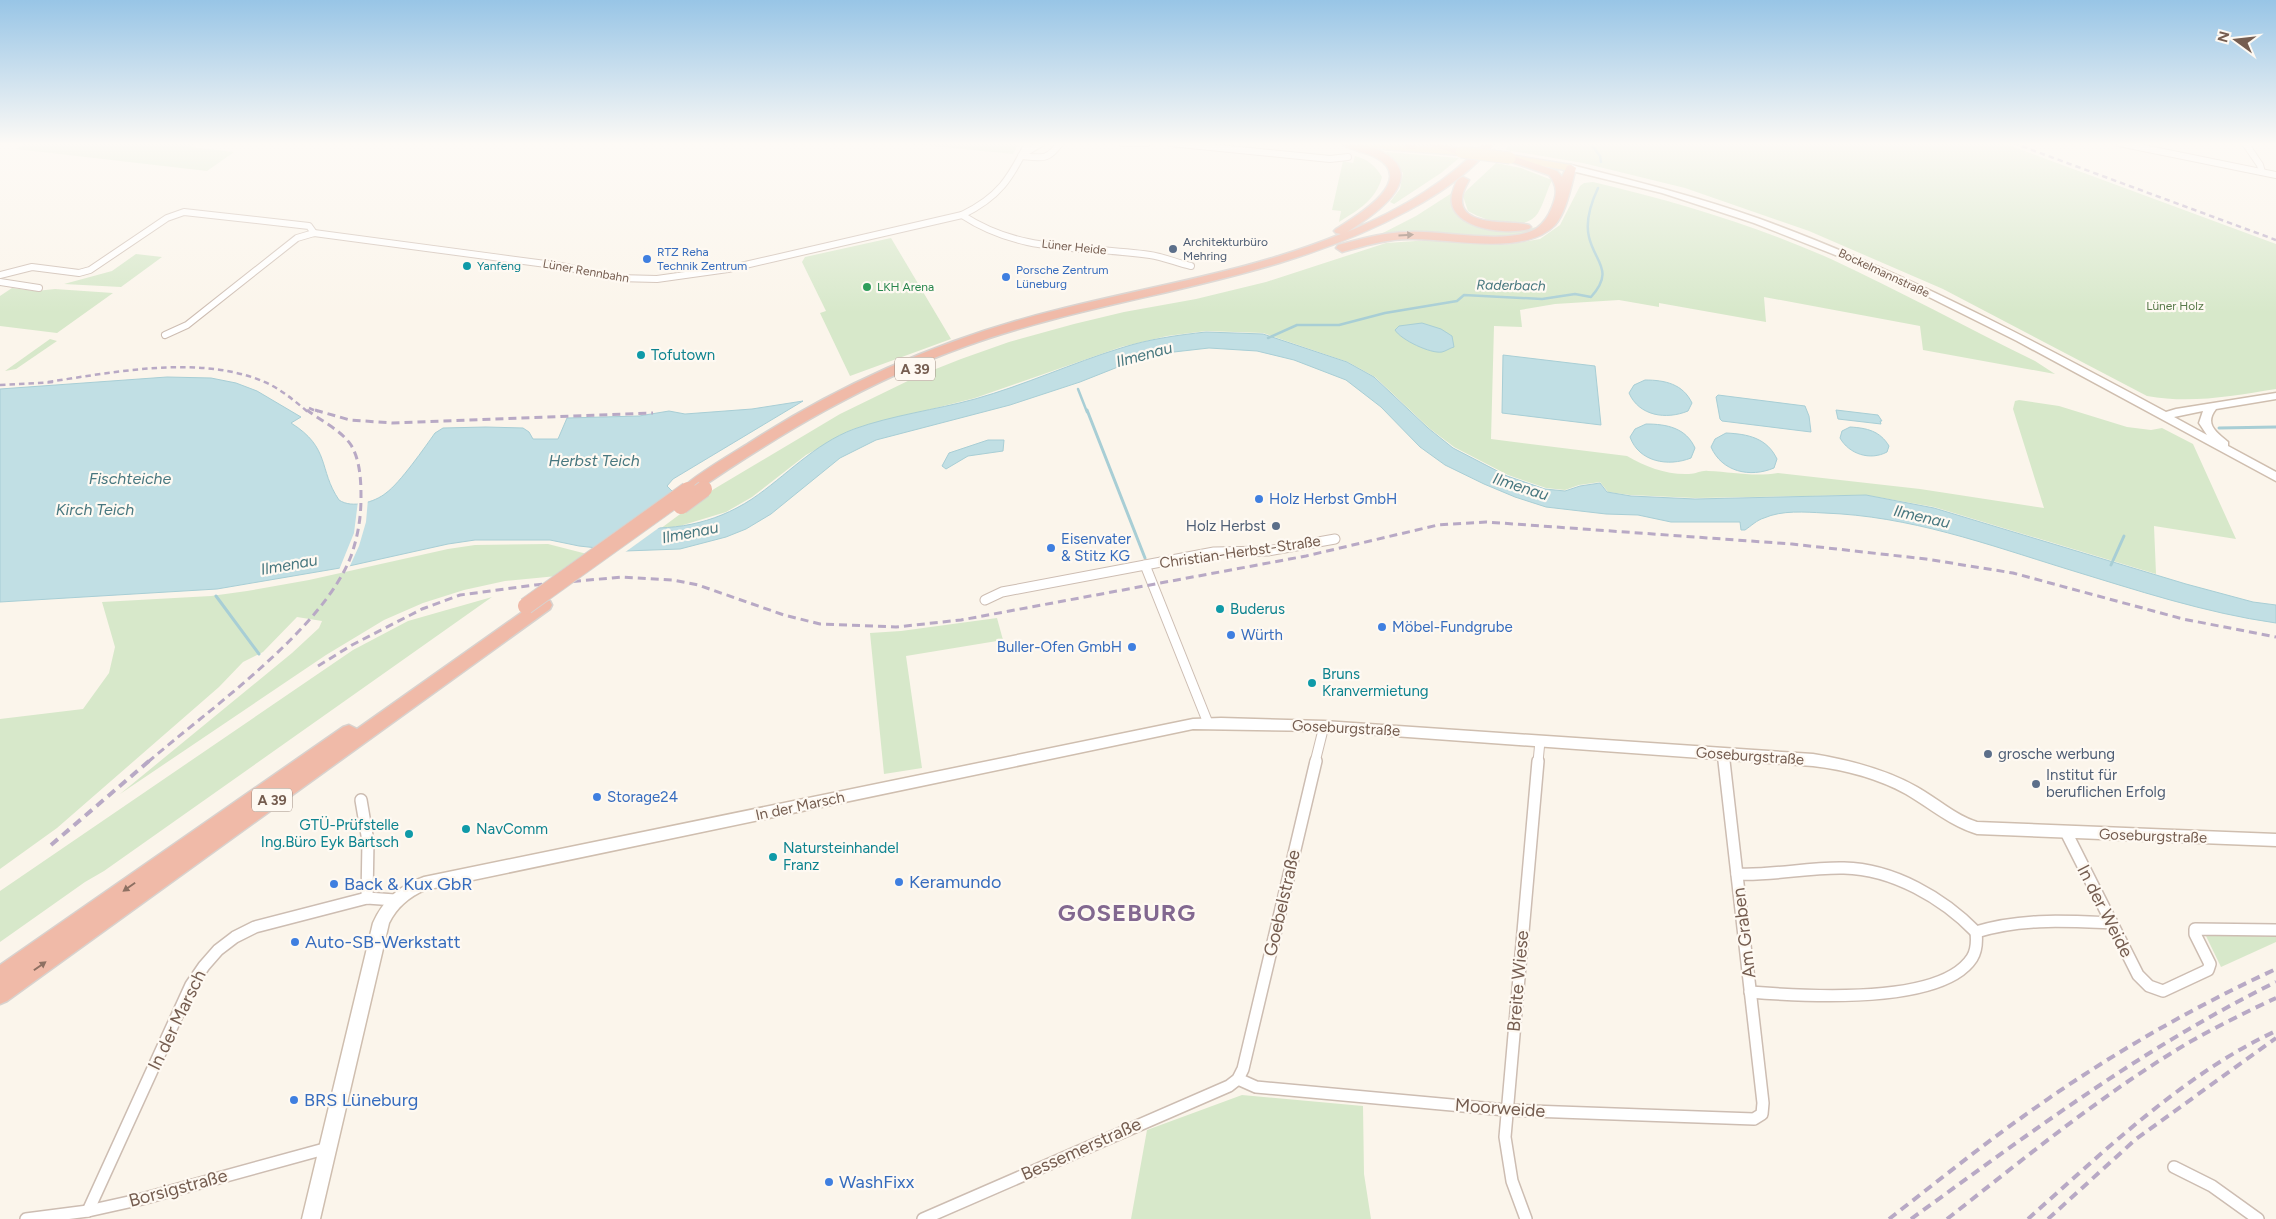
<svg xmlns="http://www.w3.org/2000/svg" width="2276" height="1219" viewBox="0 0 2276 1219" font-family="Figtree,sans-serif">
<style>
.green{fill:#d7e8ca}
.water{fill:#c1dfe4;stroke:#a8ced5}
.pier{fill:#fbf5eb}
.lines{fill:none;stroke-linecap:round;stroke-linejoin:round}
.stream-far1{stroke:#a8ced5;stroke-width:2.5}
.stream{stroke:#a8ced5;stroke-width:3}
.street-far2-casing{stroke:#cdbdb2;stroke-width:8}
.street-far1-casing{stroke:#cdbdb2;stroke-width:11}
.street-casing{stroke:#cdbdb2;stroke-width:14}
.secondary-casing{stroke:#cfbeaf;stroke-width:3}
.primary-casing{stroke:#d8d2ce;stroke-width:3}
.highway-casing{stroke:#d8d2ce;stroke-width:3}
.street-far2{stroke:#fff;stroke-width:6}
.street-far1{stroke:#fff;stroke-width:9}
.street{stroke:#fff;stroke-width:11}
.secondary{fill:#fff;fill-rule:evenodd}
.primary{fill:#f4d8aa;fill-rule:evenodd}
.highway{fill:#f0baa8;fill-rule:evenodd}
.rail-far2{stroke:#b8a9c5;stroke-width:2.5;stroke-dasharray:5.5 4;stroke-linecap:butt}
.rail-far1{stroke:#b8a9c5;stroke-width:3;stroke-dasharray:8 5;stroke-linecap:butt}
.rail{stroke:#b8a9c5;stroke-width:4;stroke-dasharray:9 6;stroke-linecap:butt}
.primary-bridge-casing{stroke:#d8d2ce;stroke-width:13;stroke-linecap:butt}
.highway-bridge-casing{stroke:#d8d2ce;stroke-width:18;stroke-linecap:butt}
.primary-bridge{stroke:#f4d8aa;stroke-width:11}
.highway-bridge{stroke:#f0baa8;stroke-width:16}
.oneway{fill:#8e7062}
.service-dot{fill:#5c6f8a;stroke:#fef9f2;stroke-width:2}
.shop-dot{fill:#3f7fe0;stroke:#fef9f2;stroke-width:2}
.culture-dot{fill:#0f9aa8;stroke:#fef9f2;stroke-width:2}
.leisure-dot{fill:#2e9e5b;stroke:#fef9f2;stroke-width:2}
.labels{text-anchor:middle;stroke-width:4.5;stroke-linejoin:round;paint-order:stroke}
.far-service-label{font-size:12px;fill:#4e5e75;stroke:#fef9f2;text-anchor:start}
.far-street-label{font-size:12px;fill:#755d50;stroke:#fef9f2}
.far-shop-label{font-size:12px;fill:#366cbe;stroke:#fef9f2;text-anchor:start}
.far-culture-label{font-size:12px;fill:#0d838f;stroke:#fef9f2;text-anchor:start}
.far-leisure-label{font-size:12px;fill:#27864d;stroke:#fef9f2;text-anchor:start}
.far-park-label{font-size:12px;fill:#577949;stroke:#fef9f2}
.far-water-label{font-size:14px;font-style:italic;fill:#47777f;stroke:#fef9f2}
.shield{fill:#fef9f2;stroke:#9e8c81;stroke-width:1}
.shield-label{font-size:14px;font-weight:bold;fill:#755d50}
.culture-label{font-size:15px;fill:#0d838f;stroke:#fef9f2;text-anchor:start}
.shop-label{font-size:15px;fill:#366cbe;stroke:#fef9f2;text-anchor:start}
.service-label{font-size:15px;fill:#4e5e75;stroke:#fef9f2;text-anchor:start}
.street-label{font-size:15px;fill:#755d50;stroke:#fef9f2}
.water-label{font-size:16px;font-style:italic;fill:#47777f;stroke:#fef9f2}
.near-shop-label{font-size:18px;fill:#366cbe;stroke:#fef9f2;text-anchor:start}
.near-street-label{font-size:18px;fill:#755d50;stroke:#fef9f2}
.near-district-label{font-size:24px;font-weight:bold;letter-spacing:1px;fill:#826890;stroke:#fef9f2}
</style>
<rect width="100%" height="100%" fill="#fbf5eb"/>
<g class="green">
<polygon points="27,143 197,143 191,147 234,152 207,171 16,149"/>
<polygon points="903,143 1019,143 1013,154"/>
<path d="M1510,143H2003L2276,244V389C2232,396 2191,404 2147,396L1943,289L1809,231L1685,188L1583,163L1506,150Z"/>
<polygon points="1387,152 1459,158 1441,173 1394,204 1390,202 1400,189 1403,173 1393,159 1386,154"/>
<path d="M1355,156C1367,159 1375,165 1382,177C1376,200 1358,210 1339,222L1341,211L1332,210L1343,161L1353,163Z"/>
<path d="M1496,163L1521,168L1552,180C1547,190 1544,203 1538,213C1524,234 1485,221 1468,211L1463,196L1466,191Z"/>
<path d="M1593,182C1674,201 1755,225 1831,259C1900,291 1967,328 2035,361L2055,374L1923,350L1920,326L1764,297L1766,322L1659,303V307L1619,300L1555,304L1520,310L1522,327L1494,326L1491,439L1627,456C1646,467 1667,475 1689,474C1696,474 1702,470 1708,471C1733,472 1753,477 1778,473L1920,489L2044,508L2013,409L2015,401L2019,400L2059,406L2127,427L2151,430L2162,428L2193,444L2236,539L2154,526L2156,574L1934,507L1866,495L1695,498L1630,495L1608,492L1600,482L1579,485L1565,490L1546,488L1508,475L1454,447L1429,428L1375,377L1348,362L1263,333L1206,331L1167,336L1121,347L975,398L853,429L806,455L752,497L726,512L680,526L660,529L714,489L840,414L918,376L961,359L1009,342L1074,324L1124,312L1196,299L1266,282L1386,243L1431,240L1505,245L1540,239L1560,225L1580,186L1584,183Z"/>
<path d="M1455,191C1451,200 1452,205 1458,212L1510,231L1539,227L1517,235L1501,237L1377,236L1416,216Z"/>
<polygon points="891,238 951,339 850,376 820,313 826,311 802,262 805,257"/>
<polygon points="136,254 162,257 121,287 64,284 112,271"/>
<polygon points="12,288 36,291 55,289 113,293 57,333 0,326 0,296"/>
<polygon points="50,339 57,341 16,369 5,371"/>
<polygon points="548,544 587,554 557,576 505,581 464,590 423,603 384,620 326,655 120,794 292,653 319,628 322,621 297,617 263,652 243,662 219,687 57,828 0,869 0,719 83,709 109,673 115,647 102,602 211,596 247,591 309,580 448,549 475,545"/>
<polygon points="492,597 104,871 85,882 0,942 0,891 353,650 408,621"/>
<polygon points="997,618 1003,640 906,656 922,768 884,774 870,633 901,631"/>
<polygon points="2206,936 2276,936 2276,942 2221,967"/>
<polygon points="1242,1095 1363,1106 1364,1174 1371,1219 1131,1219 1147,1130"/>
</g>
<g class="water">
<path d="M1422,323L1441,329L1452,336L1454,347C1450,348 1446,351 1442,352C1431,354 1401,340 1395,330L1399,326Z"/>
<path d="M1206,332L1263,334L1347,362L1374,377L1428,428L1453,448L1507,476L1545,489L1565,491L1580,486L1600,483L1607,492L1631,496L1695,499L1866,495L1934,508L2186,584L2253,602L2276,605V623C2205,613 2136,590 2067,569C1986,544 1910,516 1824,513C1805,512 1782,510 1764,518C1757,520 1751,526 1745,530H1741L1740,522H1671L1638,515L1606,514L1546,507L1515,497L1484,484L1445,465L1420,447L1381,407L1346,380L1294,360L1257,351L1209,348L1165,353L1133,361L1080,382L1010,405L876,440L840,458L771,514L746,529L726,537L680,549L625,551L579,546L550,540H475L448,544L340,568L217,589L0,602V389L167,377L211,378L236,383L257,391L301,417L291,423C331,448 318,469 339,500C352,509 375,502 386,493C400,483 425,447 435,433L443,428L486,427L523,428L529,432L533,439H558L567,418L639,416L669,411L685,414L752,409L803,401L673,479L667,486L674,493L626,527C672,531 712,525 752,499C786,476 814,444 854,429C893,415 935,410 975,399C1025,385 1072,363 1121,348C1149,339 1178,335 1206,332Z"/>
<polygon points="1503,355 1595,366 1601,425 1502,413"/>
<path d="M1645,380C1665,380 1683,384 1692,403L1688,411C1666,420 1639,416 1629,393L1634,385Z"/>
<polygon points="1718,395 1805,406 1809,416 1811,432 1722,421 1720,419 1716,397"/>
<polygon points="1836,410 1878,415 1882,421 1880,421 1881,424 1838,419"/>
<path d="M1646,424C1667,424 1686,428 1695,448L1691,458C1668,467 1639,462 1630,437L1635,429Z"/>
<path d="M1850,427C1867,428 1880,431 1889,446L1887,452C1870,461 1849,454 1840,438L1842,431Z"/>
<path d="M1726,433C1748,434 1767,438 1777,459L1774,468C1750,478 1722,472 1711,447L1715,439Z"/>
<polygon points="988,440 1004,440 1003,451 968,456 946,469 942,466 949,453"/>
</g>
<g class="pier">
<polygon points="368,499 366,522 359,546 349,568 339,570 354,533 358,501"/>
<polygon points="632,525 660,527 624,553 595,550"/>
</g>
<g class="lines">
<g class="stream-far1">
<polyline points="1590,143 1600,156 1601,162"/>
<path d="M1268,338L1297,325H1339L1385,313L1457,301L1464,295L1542,299L1575,294L1591,297C1615,270 1595,263 1589,237C1585,221 1591,203 1598,188"/>
<polyline points="1078,389 1087,412"/>
</g>
<g class="stream">
<polyline points="1087,410 1145,558"/>
<polyline points="2219,428 2276,427"/>
<polyline points="2111,565 2124,536"/>
<polyline points="216,596 259,654"/>
</g>
<g class="street-far2-casing">
<g id="street-far2">
<polyline points="1122,143 1147,143"/>
<polyline points="1170,143 1330,159 1348,157"/>
<polyline points="2119,143 2276,175"/>
<polyline points="2245,143 2260,165 2262,172"/>
<polyline points="1023,154 1042,143"/>
<path d="M1021,156C1041,158 1048,161 1060,143"/>
<path d="M962,215C1023,255 1082,245 1150,255C1164,257 1177,263 1191,266"/>
<polyline points="0,275 32,267 79,273 90,270 167,218 184,212 309,226 314,233"/>
<polyline points="0,282 39,288"/>
<path d="M165,335L187,325L297,238L314,233L561,266L617,278L657,279L728,269L962,215C999,197 1010,179 1028,143"/>
</g>
</g>
<g class="street-far1-casing">
<g id="street-far1">
<polyline points="1145,565 1208,723"/>
<polyline points="985,600 1002,592 1214,552 1268,551 1335,539"/>
<polyline points="1723,753 1724,762"/>
<polyline points="1315,762 1324,726"/>
<polyline points="1538,762 1540,741"/>
</g>
</g>
<g class="street-casing">
<g id="street">
<polyline points="361,800 368,841 367,898"/>
<polyline points="2066,832 2138,975 2149,986 2163,991 2208,970 2210,964 2195,934 2195,929 2276,930"/>
<path d="M1737,874C1773,876 1808,867 1844,868C1893,869 1943,898 1976,932"/>
<path d="M1976,932C2021,918 2065,921 2112,923"/>
<path d="M1750,992C1800,996 1941,1006 1972,958C1977,950 1977,941 1976,932"/>
<polyline points="1238,1079 1256,1087 1506,1110 1754,1119 1762,1114 1763,1103 1724,761"/>
<polyline points="2174,1167 2212,1186 2258,1219"/>
<polyline points="88,1211 191,985 204,966 218,950 235,937 255,927 367,898 395,900"/>
<polyline points="26,1219 88,1211 142,1199 328,1148"/>
<polyline points="923,1219 1229,1086 1238,1079 1243,1069 1316,761"/>
<polyline points="1526,1219 1512,1181 1505,1137 1538,761"/>
</g>
</g>
<g class="secondary-casing">
<g id="secondary">
<path d="M1571,165C1635,181 1698,197 1760,219C1901,270 2034,341 2166,412L2176,409L2276,393V399L2216,409C2204,424 2216,432 2228,442V446L2276,472V481L2017,341L1931,298L1843,258L1754,223L1662,193L1568,170V166ZM2203,411L2199,423L2207,435L2174,417Z"/>
<path d="M1221,718L1324,721L1813,754C1849,760 1885,769 1917,787C1937,798 1955,815 1977,822L2276,834V846L1977,834C1950,826 1930,808 1906,794C1877,778 1846,770 1813,766L1324,731L1193,729L425,890C409,897 397,907 389,923L320,1219H302L373,923C384,899 399,886 424,877L1193,719Z"/>
</g>
</g>
<g class="primary-casing">
<g id="primary">
<polygon points="1340,143 1378,143 1461,149 1466,152 1461,155 1345,146"/>
<polygon points="1510,155 1571,165 1576,168 1571,171 1506,160 1505,158"/>
</g>
</g>
<g class="highway-casing">
<g id="highway">
<path d="M1342,143C1356,142 1369,145 1382,152C1431,178 1371,217 1347,232C1396,212 1447,183 1484,143H1494C1472,172 1439,194 1407,211C1268,286 1113,293 966,346C868,381 779,434 693,493H683L681,490C688,479 735,452 749,443C842,383 945,338 1053,311C1149,286 1249,272 1341,234L1336,233L1334,231L1336,229C1355,217 1417,181 1377,158C1367,152 1350,151 1342,143Z"/>
<polygon points="1403,143 1413,143 1416,147 1415,149 1407,149"/>
<polygon points="1427,143 1442,143 1466,152 1461,155 1428,145"/>
<path d="M1510,155L1557,171L1562,177L1567,166L1571,165L1576,168C1571,185 1567,211 1555,225C1524,257 1450,238 1410,239C1386,239 1364,246 1342,252L1336,248L1338,245C1361,239 1385,232 1409,232C1442,230 1510,246 1537,228C1545,222 1549,215 1552,207C1557,195 1558,186 1549,175L1506,160V156Z"/>
<path d="M1463,177L1469,180C1466,186 1462,192 1462,199C1460,228 1513,220 1529,225L1531,227L1529,229C1504,236 1438,227 1454,188C1456,183 1457,178 1463,177Z"/>
<polygon points="544,599 550,601 552,605 550,609 7,1001 0,1004 0,965 343,727 349,725 357,729 538,601"/>
</g>
</g>
<use href="#street-far2" class="street-far2"/>
<use href="#street-far1" class="street-far1"/>
<use href="#street" class="street"/>
<use href="#secondary" class="secondary"/>
<use href="#primary" class="primary"/>
<use href="#highway" class="highway"/>
<g class="rail-far2">
<polyline points="2013,143 2276,240"/>
<path d="M48,382C115,372 207,353 271,385C284,392 296,402 308,412"/>
<polyline points="0,385 55,382"/>
<polyline points="309,408 318,412"/>
</g>
<g class="rail-far1">
<polyline points="315,410 350,420 392,423 653,413"/>
<polyline points="318,666 352,645 422,609 460,595 535,585 622,577 673,580 698,585 784,615 820,624 896,627 961,620 1306,556 1438,525 1486,522 1792,544 1926,559 2013,573 2183,619 2276,637"/>
<path d="M148,762C208,710 323,630 351,556C358,536 361,518 361,497C361,480 360,460 351,445C341,430 321,421 307,410"/>
</g>
<g class="rail">
<polyline points="51,845 149,761"/>
<path d="M1889,1219C1933,1185 1976,1150 2021,1118C2101,1060 2187,1010 2276,969"/>
<path d="M1911,1219C2030,1133 2144,1047 2276,982"/>
<path d="M1947,1219C2025,1158 2102,1094 2188,1043C2216,1027 2246,1012 2276,998"/>
<path d="M2028,1219C2102,1153 2185,1073 2276,1031"/>
<polyline points="2048,1219 2136,1139 2276,1038"/>
</g>
<g class="primary-bridge-casing">
<polyline id="primary-bridge" points="1461,152 1510,158"/>
</g>
<g class="highway-bridge-casing">
<g id="highway-bridge">
<polyline points="681,506 704,489"/>
<polyline points="526,606 688,490"/>
</g>
</g>
<use href="#primary-bridge" class="primary-bridge"/>
<use href="#highway-bridge" class="highway-bridge"/>
</g>
<defs><path id="oneway-solid" d="M-6-.8H1V-3.2L6.5 0L1 3.2V.8H-6Z" transform="scale(1.25)"/></defs>
<g class="oneway">
<use href="#oneway-solid" transform="translate(1406 235) rotate(-3)"/>
<use href="#oneway-solid" transform="translate(129 887) rotate(145)"/>
<use href="#oneway-solid" transform="translate(40 966) rotate(-35)"/>
</g>
<linearGradient id="sky" x2="0" y2="1"><stop stop-color="#98c5e6"/><stop offset="0.46" stop-color="#fdfaf6"/><stop offset="1" stop-color="#fdfaf6" stop-opacity="0"/></linearGradient>
<rect width="2276" height="313" fill="url(#sky)"/>
<g class="service-dot">
<circle cx="1173" cy="249" r="5"/>
<circle cx="1276" cy="526" r="5"/>
<circle cx="1988" cy="754" r="5"/>
<circle cx="2036" cy="784" r="5"/>
</g>
<g class="shop-dot">
<circle cx="647" cy="259" r="5"/>
<circle cx="1006" cy="277" r="5"/>
<circle cx="1259" cy="499" r="5"/>
<circle cx="1051" cy="548" r="5"/>
<circle cx="1382" cy="627" r="5"/>
<circle cx="1231" cy="635" r="5"/>
<circle cx="1132" cy="647" r="5"/>
<circle cx="597" cy="797" r="5"/>
<circle cx="899" cy="882" r="5"/>
<circle cx="334" cy="884" r="5"/>
<circle cx="295" cy="942" r="5"/>
<circle cx="294" cy="1100" r="5"/>
<circle cx="829" cy="1182" r="5"/>
</g>
<g class="culture-dot">
<circle cx="467" cy="266" r="5"/>
<circle cx="641" cy="355" r="5"/>
<circle cx="1220" cy="609" r="5"/>
<circle cx="1312" cy="683" r="5"/>
<circle cx="466" cy="829" r="5"/>
<circle cx="409" cy="834" r="5"/>
<circle cx="773" cy="857" r="5"/>
</g>
<circle class="leisure-dot" cx="867" cy="287" r="5"/>
<g class="labels">
<g class="far-service-label">
<text x="1183" y="246">Architekturbüro<tspan x="1183" dy="14">Mehring</tspan></text>
</g>
<g class="far-street-label">
<text transform="translate(1074 247) rotate(6)" y="4">Lüner Heide</text>
<text transform="translate(586 271) rotate(10)" y="4">Lüner Rennbahn</text>
<text transform="translate(1884 273) rotate(25)" y="4">Bockelmannstraße</text>
</g>
<g class="far-shop-label">
<text x="657" y="256">RTZ Reha<tspan x="657" dy="14">Technik Zentrum</tspan></text>
<text x="1016" y="274">Porsche Zentrum<tspan x="1016" dy="14">Lüneburg</tspan></text>
</g>
<g class="far-culture-label">
<text x="477" y="270">Yanfeng</text>
</g>
<g class="far-leisure-label">
<text x="877" y="291">LKH Arena</text>
</g>
<g class="far-park-label">
<text x="2175" y="310">Lüner Holz</text>
</g>
<g class="far-water-label">
<text transform="translate(1511 285) rotate(1)" y="5">Raderbach</text>
</g>
<g class="shield">
<rect x="895" y="357.5" width="40" height="23" rx="4"/>
<rect x="252" y="788.5" width="40" height="23" rx="4"/>
</g>
<g class="shield-label">
<text x="915" y="374">A 39</text>
<text x="272" y="805">A 39</text>
</g>
<g class="culture-label">
<text x="651" y="360">Tofutown</text>
<text x="1230" y="614">Buderus</text>
<text x="1322" y="679">Bruns<tspan x="1322" dy="17">Kranvermietung</tspan></text>
<text x="399" y="830" text-anchor="end">GTÜ-Prüfstelle<tspan x="399" dy="17">Ing.Büro Eyk Bartsch</tspan></text>
<text x="476" y="834">NavComm</text>
<text x="783" y="853">Natursteinhandel<tspan x="783" dy="17">Franz</tspan></text>
</g>
<g class="shop-label">
<text x="1269" y="504">Holz Herbst GmbH</text>
<text x="1061" y="544">Eisenvater<tspan x="1061" dy="17">&amp; Stitz KG</tspan></text>
<text x="1392" y="632">Möbel-Fundgrube</text>
<text x="1241" y="640">Würth</text>
<text x="1122" y="652" text-anchor="end">Buller-Ofen GmbH</text>
<text x="607" y="802">Storage24</text>
</g>
<g class="service-label">
<text x="1266" y="531" text-anchor="end">Holz Herbst</text>
<text x="1998" y="759">grosche werbung</text>
<text x="2046" y="780">Institut für<tspan x="2046" dy="17">beruflichen Erfolg</tspan></text>
</g>
<g class="street-label">
<text transform="translate(1240 552) rotate(-8)" y="5">Christian-Herbst-Straße</text>
<text transform="translate(1346 728) rotate(3)" y="5">Goseburgstraße</text>
<text transform="translate(1750 756) rotate(4)" y="5">Goseburgstraße</text>
<text transform="translate(800 806) rotate(-12)" y="5">In der Marsch</text>
<text transform="translate(2153 836) rotate(2)" y="5">Goseburgstraße</text>
</g>
<g class="water-label">
<text transform="translate(1144 354) rotate(-15)" y="6">Ilmenau</text>
<text x="594" y="466">Herbst Teich</text>
<text x="130" y="484">Fischteiche</text>
<text transform="translate(1521 486) rotate(18)" y="6">Ilmenau</text>
<text x="95" y="515">Kirch Teich</text>
<text transform="translate(1922 516) rotate(13)" y="6">Ilmenau</text>
<text transform="translate(690 532) rotate(-11)" y="6">Ilmenau</text>
<text transform="translate(289 564) rotate(-10)" y="6">Ilmenau</text>
</g>
<g class="near-shop-label">
<text x="909" y="888">Keramundo</text>
<text x="344" y="890">Back &amp; Kux GbR</text>
<text x="305" y="948">Auto-SB-Werkstatt</text>
<text x="304" y="1106">BRS Lüneburg</text>
<text x="839" y="1188">WashFixx</text>
</g>
<g class="near-street-label">
<text transform="translate(1282 903) rotate(-77)" y="6">Goebelstraße</text>
<text transform="translate(2105 911) rotate(63)" y="6">In der Weide</text>
<text transform="translate(1744 933) rotate(-97)" y="6">Am Graben</text>
<text transform="translate(1518 981) rotate(-85)" y="6">Breite Wiese</text>
<text transform="translate(177 1020) rotate(-64)" y="6">In der Marsch</text>
<text transform="translate(1500 1108) rotate(4)" y="6">Moorweide</text>
<text transform="translate(1081 1149) rotate(-24)" y="6">Bessemerstraße</text>
<text transform="translate(178 1188) rotate(-15)" y="6">Borsigstraße</text>
</g>
<g class="near-district-label">
<text x="1127" y="921">GOSEBURG</text>
</g>
</g>
<g transform="translate(2236 40) rotate(285)" stroke="#fef9f2" stroke-width="4" paint-order="stroke">
<path d="M0-4L9 19L0 12L-9 19Z" fill="#755d50"/>
<text y="-8" font-size="14" font-weight="bold" text-anchor="middle" fill="#755d50">N</text>
</g>
</svg>
